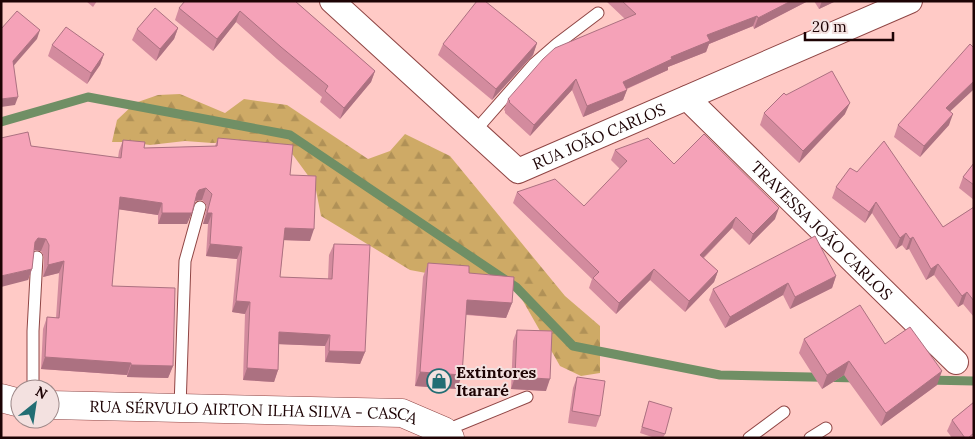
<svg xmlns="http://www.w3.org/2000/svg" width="975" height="439" viewBox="0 0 975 439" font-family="Lora,serif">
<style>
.forest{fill:url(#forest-firs)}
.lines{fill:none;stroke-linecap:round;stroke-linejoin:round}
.stream{stroke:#708f65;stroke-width:9}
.service-casing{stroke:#8f4544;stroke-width:13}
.minor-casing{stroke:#8f4544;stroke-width:26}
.tertiary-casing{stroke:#8f4544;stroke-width:29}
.service{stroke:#fff;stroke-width:11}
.minor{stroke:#fff;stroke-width:24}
.tertiary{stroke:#fff;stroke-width:28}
.wall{fill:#d38b9e}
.shaded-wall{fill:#ac7181}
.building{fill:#f5a2b8;stroke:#ac7181}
.labels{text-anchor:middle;stroke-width:4;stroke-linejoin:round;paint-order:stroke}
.street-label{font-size:16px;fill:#1d0304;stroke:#f3e1e0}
.poi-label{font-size:16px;font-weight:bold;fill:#1d0304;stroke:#f3e1e0;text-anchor:start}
</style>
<defs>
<pattern id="forest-firs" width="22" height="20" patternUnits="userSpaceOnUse" patternTransform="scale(1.25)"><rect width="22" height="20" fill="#ceaa66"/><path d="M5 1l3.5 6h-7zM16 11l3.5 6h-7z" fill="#b09157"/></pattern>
</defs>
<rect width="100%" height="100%" fill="#ffcac6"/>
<polygon class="forest" points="180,94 225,113 244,99 287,105 368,159 390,151 405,134 450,156 565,296 600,326 600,373 581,376 560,366 519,294 490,274 437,275 410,270 321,216 315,185 293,155 281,145 243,142 212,143 185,141 150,145 130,142 112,142 117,120 135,103 158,95"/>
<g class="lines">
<g class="stream">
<polyline points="1,122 88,97 290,135 516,287 573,346 720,375 859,378"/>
<polyline points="927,380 974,381"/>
</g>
<g class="service-casing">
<g id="service">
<polyline points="475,131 534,64 557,44 598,13"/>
<polyline points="33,389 33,331 37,257"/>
<polyline points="180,407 185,261 200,207"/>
<polyline points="444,431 527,397"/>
<polyline points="749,438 784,412"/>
<polyline points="810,438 826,428"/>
</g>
</g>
<g class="minor-casing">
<g id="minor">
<path id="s1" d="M332,1L518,171L910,1"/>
<path id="s2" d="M687,98L956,362"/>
</g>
</g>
<g class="tertiary-casing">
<g id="tertiary">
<polyline points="1,398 20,403"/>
<path id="s3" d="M50,405L402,413L444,431L450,438"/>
</g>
</g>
<use href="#service" class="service"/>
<use href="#minor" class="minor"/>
<use href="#tertiary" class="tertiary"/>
</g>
<g class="wall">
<polygon points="86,1 97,1 93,7"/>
<polygon points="295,1 375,71 371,82 340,119 320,102 322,97 277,59 236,22 213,51 175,20 179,8"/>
<polygon points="606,1 808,1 754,29 753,26 709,44 706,52 668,67 668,70 627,89 623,100 583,117 572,90 530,136 505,113 505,111 504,110 508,99 625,19"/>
<polygon points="814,1 836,1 819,9"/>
<polygon points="178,28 174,39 156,61 132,40 137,29"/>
<polygon points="537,43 533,55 492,100 438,55 443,44"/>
<polygon points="52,45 104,54 100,65 87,84 48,56"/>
<polygon points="974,48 974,89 950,111 949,125 920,157 894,137 898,125"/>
<polygon points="786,95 845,114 799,163 760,125 764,113"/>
<polygon points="218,138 290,175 310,241 284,240 280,277 328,279 329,255 334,244 365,352 360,364 325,362 325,346 279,344 278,370 274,382 243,380 245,314 232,312 237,259 206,256 208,224 203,224 207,206 202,200 195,201 187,224 158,224 158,215 119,209 112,286 173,366 168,378 127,377 127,375 41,369 43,329 47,317 56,318 59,273 43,277 44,257 41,251 34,250 32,269 28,280 31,146 118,158 119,151 123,140 144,148 215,146"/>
<polygon points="615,150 674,164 775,219 749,245 732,228 704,258 718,271 714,282 685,312 650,280 616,314 589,288 592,279 513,203 517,192 584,206 620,169 611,160"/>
<polygon points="974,163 974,200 959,188 963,177"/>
<polygon points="857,172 943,227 974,207 974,317 963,304 958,307 934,275 926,280 909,249 906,250 902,245 896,249 872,213 865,223 832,198 836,187"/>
<polygon points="428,263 469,273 512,303 506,318 466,315 457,389 415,386 423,277"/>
<polygon points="836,276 832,288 790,309 783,295 725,328 709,300 713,289"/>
<polygon points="517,330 546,391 511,389 513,341"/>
<polygon points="804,339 885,344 937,385 881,426 844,375 822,389 799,353"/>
<polygon points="577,377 600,416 596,427 568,423 573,388"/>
<polygon points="649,401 665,434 663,438 655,438 640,433"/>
<polygon points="974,402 974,438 952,438 947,431 952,420"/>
</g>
<g class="shaded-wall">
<polygon points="791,1 808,1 754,29 758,18"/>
<polygon points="822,1 836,1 819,9"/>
<polygon points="240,11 236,22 213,51 217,39"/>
<polygon points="757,16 753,26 709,44 706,52 668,67 668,70 619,92 623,82 671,57 707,35"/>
<polygon points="178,28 174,39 156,61 160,49"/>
<polygon points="40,30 37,39 10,70 13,61"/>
<polygon points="537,43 533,55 492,100 496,89"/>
<polygon points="104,54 100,65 87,84 91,73"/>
<polygon points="375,71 371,82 340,119 344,108"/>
<polygon points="576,79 572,90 530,136 534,125"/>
<polygon points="974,81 974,89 942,119 946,108"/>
<polygon points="627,90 623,100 583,117 587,106"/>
<polygon points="18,97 15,105 1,107 1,99"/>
<polygon points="850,103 845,114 799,163 803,151"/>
<polygon points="953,114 949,125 920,157 924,146"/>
<polygon points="206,188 202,200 195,201 197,193 199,190"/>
<polygon points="120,197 162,203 158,215 116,209"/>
<polygon points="876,202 872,213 865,223 869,212"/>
<polygon points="779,208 775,219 749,245 753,234"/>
<polygon points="162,213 192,213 187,224 158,224"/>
<polygon points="207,213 212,213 208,224 203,224"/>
<polygon points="736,217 732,228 696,265 700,255"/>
<polygon points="285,228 314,229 310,241 280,240"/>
<polygon points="906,233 902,245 896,249 900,238"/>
<polygon points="913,237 909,249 906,250 910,239"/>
<polygon points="38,238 46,239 41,251 34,250 35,242"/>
<polygon points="210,244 242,247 237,259 206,256"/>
<polygon points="64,261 59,273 43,277 48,265"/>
<polygon points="938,264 934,275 926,280 931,269"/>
<polygon points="32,269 28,280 1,287 1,276"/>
<polygon points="654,269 650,280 616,314 619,303"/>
<polygon points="718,271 714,282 685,312 689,301"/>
<polygon points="836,276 832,288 790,309 795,297"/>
<polygon points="788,283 783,295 725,328 730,317"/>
<polygon points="967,292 963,304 958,307 962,296"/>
<polygon points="467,300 512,303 506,318 462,314"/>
<polygon points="236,301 250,302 245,314 232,312"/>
<polygon points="279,332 330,335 325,346 275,344"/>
<polygon points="329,351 365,352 360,364 325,362"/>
<polygon points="45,357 131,363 127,375 41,369"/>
<polygon points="849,361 844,375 822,389 827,375"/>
<polygon points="131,365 173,366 168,378 127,377"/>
<polygon points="247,368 278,370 274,382 243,380"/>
<polygon points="942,371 937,385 881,426 886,413"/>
<polygon points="420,372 462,375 457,389 415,386"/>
<polygon points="515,377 550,379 546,391 511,389"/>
</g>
<g class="building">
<polygon points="185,1 295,1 375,71 344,108 325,91 328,86 281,47 240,11 217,39 179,8"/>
<polygon points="477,1 485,1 537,43 496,89 443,44"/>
<polygon points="622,1 791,1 758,18 757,16 707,35 710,41 671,57 672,59 623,82 627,90 587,106 576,79 534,125 509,102 510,101 508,99 543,59 555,48 636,14"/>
<polygon points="155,8 178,28 160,49 137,29"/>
<polygon points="17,11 40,30 13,61 18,97 1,99 1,29"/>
<polygon points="66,27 104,54 91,73 52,45"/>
<polygon points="970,44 974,48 974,81 946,108 953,114 924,146 898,125"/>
<polygon points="832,71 850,103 803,151 764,113 784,93 786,95"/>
<polygon points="28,132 31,146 121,158 123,140 145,142 144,148 217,146 218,138 293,145 290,175 316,176 314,229 285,228 280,277 332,279 334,244 370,245 365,352 329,351 330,335 279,332 278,370 247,368 250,302 236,301 242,247 210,244 212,213 207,213 212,194 206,188 199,190 197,193 192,213 162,213 162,203 120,197 112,286 175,288 173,366 131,365 131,363 45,357 47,317 59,318 64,261 48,265 49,245 46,239 38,238 35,242 32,269 1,276 1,138"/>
<polygon points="704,134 779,208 753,234 736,217 700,255 718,271 689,301 654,269 619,303 593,278 599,272 517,192 555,179 584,206 627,161 615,150 648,138 674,164"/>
<polygon points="884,141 943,227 974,207 974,301 967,292 962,296 938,264 931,269 913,237 910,239 906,233 900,238 876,202 869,212 836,187 850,168 857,172"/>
<polygon points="974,163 974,185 963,177"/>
<polygon points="815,236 836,276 795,297 788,283 730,317 713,289"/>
<polygon points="428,263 469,266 469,273 514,277 512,303 467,300 462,375 420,372"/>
<polygon points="860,305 885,344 910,327 942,371 886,413 849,361 827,375 804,339"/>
<polygon points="517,330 552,331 550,379 515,377"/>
<polygon points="577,377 605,381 600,416 572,411"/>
<polygon points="649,401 672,408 665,434 642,427"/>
<polygon points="974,402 974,433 968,438 965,438 952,420"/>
</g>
<defs>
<g id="shop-ring" transform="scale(1.25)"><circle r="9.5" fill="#f3e1e0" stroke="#226d73" stroke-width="1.5"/><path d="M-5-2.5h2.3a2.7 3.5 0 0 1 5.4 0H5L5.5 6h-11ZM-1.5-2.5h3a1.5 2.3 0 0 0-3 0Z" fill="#226d73"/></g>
</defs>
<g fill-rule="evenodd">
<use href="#shop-ring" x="439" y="381"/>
</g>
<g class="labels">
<g class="street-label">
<text dy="6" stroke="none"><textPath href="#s1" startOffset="340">RUA JOÃO CARLOS</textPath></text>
<text dy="6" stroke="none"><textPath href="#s2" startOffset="189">TRAVESSA JOÃO CARLOS</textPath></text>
<text dy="6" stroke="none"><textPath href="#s3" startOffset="204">RUA SÉRVULO AIRTON ILHA SILVA - CASCA</textPath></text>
</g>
<g class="poi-label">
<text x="456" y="378">Extintores<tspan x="456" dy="18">Itararé</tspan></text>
</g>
</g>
<rect width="975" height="439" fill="none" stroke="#1d0304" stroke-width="5"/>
<g transform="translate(35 404) rotate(30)"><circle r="24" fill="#f3e1e0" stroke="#9d8888"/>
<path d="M0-4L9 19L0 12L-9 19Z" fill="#226d73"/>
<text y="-8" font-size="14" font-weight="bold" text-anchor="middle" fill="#1d0304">N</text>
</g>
<path d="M805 32v8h88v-8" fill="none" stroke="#1d0304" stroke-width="2.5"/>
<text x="812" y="32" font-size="15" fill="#1d0304" stroke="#f3e1e0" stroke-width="4" paint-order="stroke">20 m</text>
</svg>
